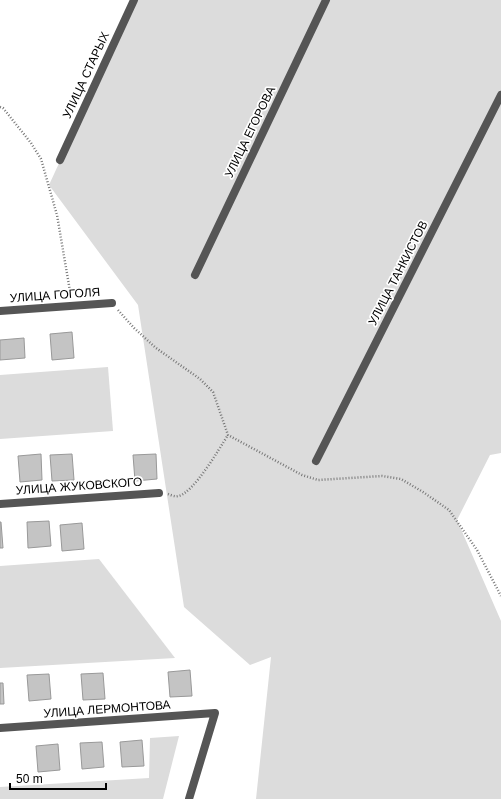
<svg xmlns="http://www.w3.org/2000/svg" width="501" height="799" viewBox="0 0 501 799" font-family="Arial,sans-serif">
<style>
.green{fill:#dcdcdc}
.building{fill:#c4c4c4;stroke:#999}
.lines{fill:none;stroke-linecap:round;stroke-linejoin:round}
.path{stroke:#777;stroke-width:2.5;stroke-dasharray:1 2;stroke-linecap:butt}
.street{stroke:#555;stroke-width:8}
.labels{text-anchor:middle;stroke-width:3.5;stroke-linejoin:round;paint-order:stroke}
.street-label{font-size:12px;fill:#000;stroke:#fff}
</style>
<rect width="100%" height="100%" fill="#fff"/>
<g class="green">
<polygon points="134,0 501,0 501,453 490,455 457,520 501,621 501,799 256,799 271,657 250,665 184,607 138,305 49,185"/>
<polygon points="108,367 113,431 0,439 0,375"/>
<polygon points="99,559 175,658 0,668 0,566"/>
<polygon points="179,736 163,799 0,799 0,787 149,778 150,738"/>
</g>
<g class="building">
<polygon points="72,332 74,358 52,360 50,334"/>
<polygon points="24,338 25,358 0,360 0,340"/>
<polygon points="41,454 42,480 20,482 18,456"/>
<polygon points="72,454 74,480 52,481 50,455"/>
<polygon points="156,454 157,479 135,481 133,455"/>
<polygon points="49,521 51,546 28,548 27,522"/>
<polygon points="0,522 1,522 3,548 0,548"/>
<polygon points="82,523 84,549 62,551 60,525"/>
<polygon points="190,670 192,696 170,697 168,672"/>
<polygon points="103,673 105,699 83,700 81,674"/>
<polygon points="49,674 51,699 29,701 27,675"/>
<polygon points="0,683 3,683 4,704 0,704"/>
<polygon points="142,740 144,766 122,767 120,742"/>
<polygon points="102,742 104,767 82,769 80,743"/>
<polygon points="58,744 60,770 38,772 36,746"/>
</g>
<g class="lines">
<g class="path">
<polyline points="0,107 3,108 31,143 41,159 57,215 71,297"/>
<polyline points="118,310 134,328 156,348 200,379 213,392 228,435 302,475 318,480 382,476 401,479 423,492 449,510 477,550 501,596"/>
<path d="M168,494C171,495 175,497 178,496C193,494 219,449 228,435"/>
</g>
<g class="street">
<polyline points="60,160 134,0"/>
<polyline points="195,275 326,0"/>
<polyline points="0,311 112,303"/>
<polyline points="316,461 501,95"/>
<polyline points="0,504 159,493"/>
<polyline points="0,728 215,713 189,799"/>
</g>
</g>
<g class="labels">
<g class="street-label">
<text transform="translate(86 75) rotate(-65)" y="4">УЛИЦА СТАРЫХ</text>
<text transform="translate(250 132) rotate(-64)" y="4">УЛИЦА ЕГОРОВА</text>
<text transform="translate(398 273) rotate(-63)" y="4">УЛИЦА ТАНКИСТОВ</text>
<text transform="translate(55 295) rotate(-4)" y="4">УЛИЦА ГОГОЛЯ</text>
<text transform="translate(79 486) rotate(-4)" y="4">УЛИЦА ЖУКОВСКОГО</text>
<text transform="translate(107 709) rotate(-4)" y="4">УЛИЦА ЛЕРМОНТОВА</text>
</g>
</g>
<path d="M10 783v6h96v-6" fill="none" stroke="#000000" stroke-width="2"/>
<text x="16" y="783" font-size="12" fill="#000000" stroke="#ffffff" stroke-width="3" paint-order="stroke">50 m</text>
</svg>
